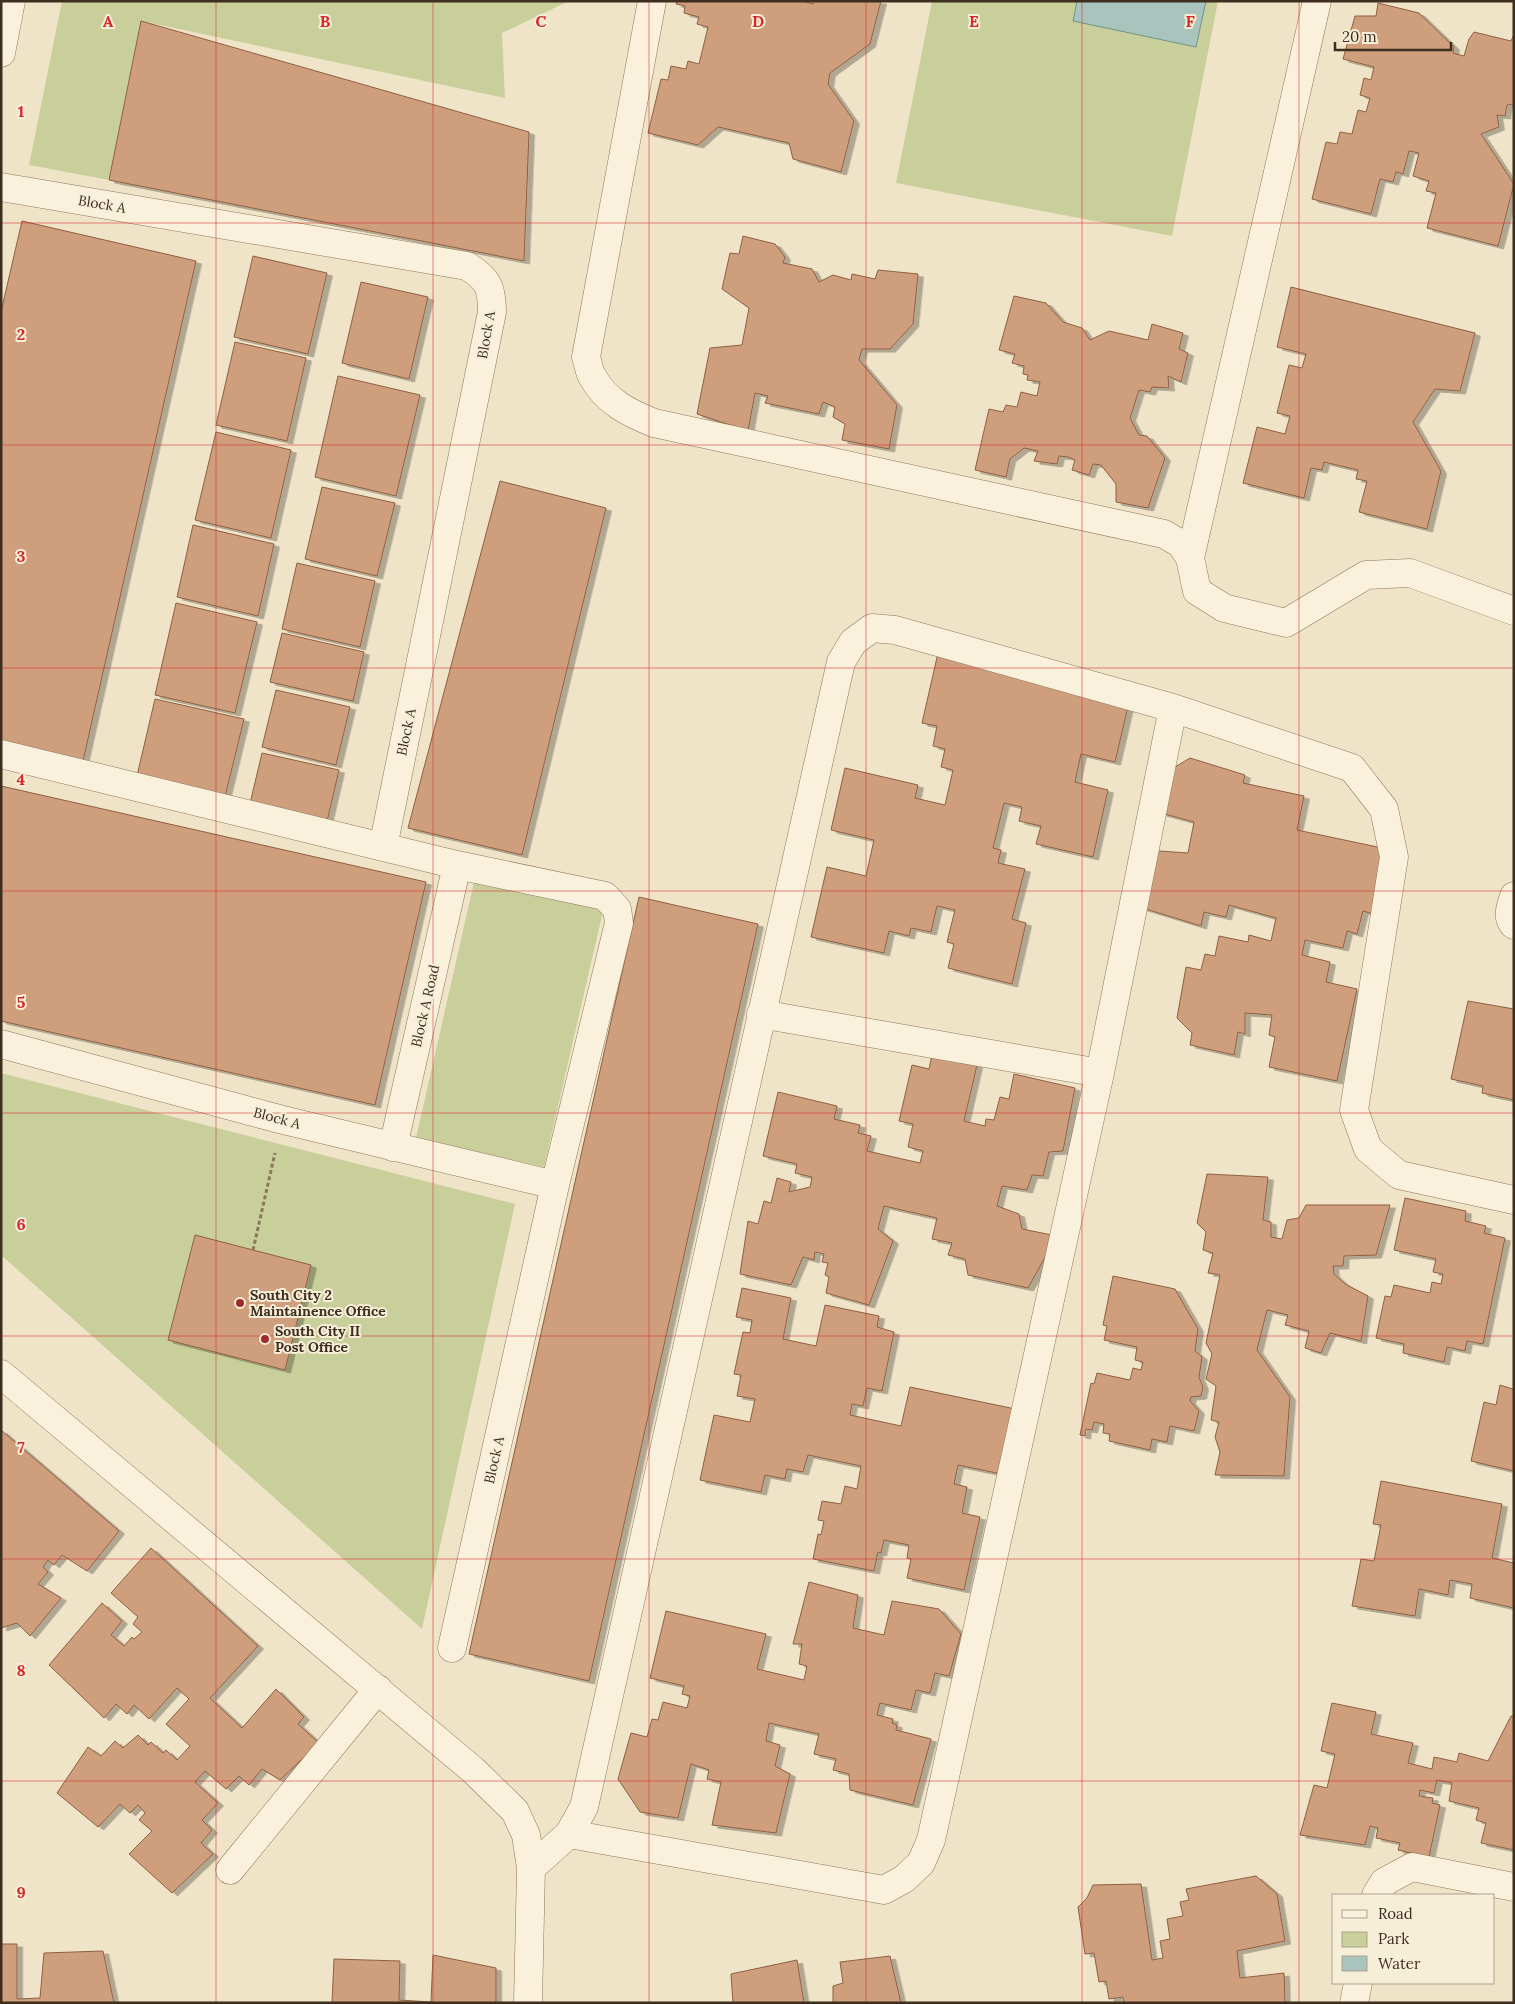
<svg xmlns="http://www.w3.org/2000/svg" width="1515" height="2004" font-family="Lora,serif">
  <defs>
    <filter id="shadow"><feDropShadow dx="5.5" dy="3" stdDeviation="0" flood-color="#0004"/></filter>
  </defs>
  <rect width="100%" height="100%" fill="#f0e4c8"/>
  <!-- green -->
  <path fill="#c9cf9b" d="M62 1H569L502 33 505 98 141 21 109 180 29 165Z
    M932 1H1218L1172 236 896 183Z
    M475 878 604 907 544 1167 416 1138Z
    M1 1073 515 1204 422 1629 1 1255Z"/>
  <!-- water -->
  <path fill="#a9c4bc" stroke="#6f938a" d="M1077 1H1206L1196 47 1073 21Z"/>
  <!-- building -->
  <path fill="#cf9f7d" stroke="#8d5f41" filter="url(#shadow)" d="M677 1H803L813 4V1H881L870 44 830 73 828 84 854 121 841 172 793 159 789 143 718 127 698 145 648 133 661 79 668 80 671 66 686 69 688 61 699 64 708 27 697 24 699 17 684 13 685 6 676 4Z
    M1378 3 1419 13 1454 47 1453 53 1464 56 1469 39 1474 32 1511 41 1514 34V104L1507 105 1505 116 1497 115 1499 127 1481 134 1514 184 1498 246 1427 228 1436 193 1426 191 1429 181 1413 176 1419 153 1409 151 1403 174 1396 172 1393 182 1380 179 1371 214 1312 199 1326 142 1337 144 1340 132 1352 134 1358 110 1366 112 1370 98 1360 95 1364 78 1371 80 1374 67 1343 59 1355 16H1376Z
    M141 21 529 132 524 261 109 180Z
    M22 221 196 261 83 761 1 743V312Z
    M743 236 775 244 785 257 783 263 812 269 819 282 833 275 851 280 852 274 875 279 878 270 918 274 913 324 890 349H862L859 360 897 405 889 449 842 440 845 424 833 417 835 407 823 402 819 414 765 403 768 396 755 393 748 431 697 414 710 348 742 345 749 308 722 289 730 253 739 254Z
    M253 256 327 273 308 354 234 337Z
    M361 282 428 297 409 379 342 363Z
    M1291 287 1475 333 1460 391 1435 389 1413 422 1441 471 1427 529 1359 512 1367 481 1356 479 1358 470 1324 462 1322 470 1311 468 1304 498 1243 483 1257 427 1285 434 1290 416 1277 413 1289 365 1302 368 1306 354 1277 347Z
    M1014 296 1046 303 1063 322 1082 328 1090 340 1109 331 1148 340 1152 324 1183 333 1179 349 1188 353 1181 382 1168 376 1169 388 1152 387 1150 392 1139 390 1130 418 1139 435 1147 436 1165 458 1148 508 1116 502V484L1101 465 1093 464 1089 475 1072 470 1075 460 1068 457 1059 456 1057 464 1034 461 1038 451 1024 448 1010 459 1006 477 975 470 989 409 1003 412 1006 405 1017 407 1021 392 1037 396 1040 382 1027 380 1028 375 1023 374 1024 366 1012 363 1015 354 999 350Z
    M235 342 306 358 287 441 216 425Z
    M338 376 420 395 396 496 315 477Z
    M216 432 291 450 271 538 195 520Z
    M500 481 606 508 522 855 408 828Z
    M322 487 395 503 377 576 305 559Z
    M193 525 274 544 258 616 177 597Z
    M297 563 375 581 360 647 282 629Z
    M176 603 257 622 235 713 155 695Z
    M282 633 364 652 353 701 270 682Z
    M938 653 1130 698 1115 762 1081 754 1075 782 1108 790 1093 857 1036 844 1041 826 1019 821 1022 807 1004 803 993 848 1001 850 998 863 1025 869 1012 919 1026 923 1012 984 948 968 954 944 947 942 955 910 937 906 931 932 911 928 909 936 889 931 884 953 811 937 827 867 866 876 874 840 831 830 845 768 918 785 915 798 945 805 953 770 941 767 945 749 933 746 937 726 922 723Z
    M276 690 350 707 336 765 262 747Z
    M155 699 244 719 224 801 136 780Z
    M262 753 339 770 325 830 248 812Z
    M1190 758 1245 775 1243 783 1304 796 1297 830 1387 849 1373 914 1363 911 1357 934 1347 931 1343 948 1305 940 1302 955 1330 962 1326 982 1357 989 1337 1081 1269 1067 1275 1037 1269 1035 1272 1015 1245 1013V1034L1238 1032 1234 1055 1190 1045 1192 1033 1177 1018 1186 967 1201 970 1205 954 1215 956 1219 936 1248 942 1249 935 1271 941 1276 918 1229 905 1226 917 1204 912 1201 926 1136 906 1145 850 1188 853 1194 822 1161 813 1167 772Z
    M1 786 426 882 375 1105 1 1021Z
    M639 897 758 924 589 1681 469 1654Z
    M1468 1001 1514 1009V1100L1482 1093 1483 1086 1451 1079Z
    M932 1055 977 1065 964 1121 985 1126 986 1119 994 1120 1000 1097 1009 1099 1014 1074 1075 1088 1063 1151 1049 1152 1043 1176 1032 1175 1027 1190 1002 1186 997 1206 1019 1214 1022 1229 1057 1236 1028 1288 968 1275 965 1259 948 1255 952 1243 932 1239 937 1218 884 1206 878 1229 893 1241 869 1305 826 1293 829 1277 825 1275 828 1263 822 1262 824 1254 815 1252 814 1260 803 1257 791 1285 740 1274 748 1221 758 1224 764 1201 771 1203 777 1178 791 1182 789 1192 810 1187 812 1177 795 1173 797 1164 763 1156 778 1092 837 1106 834 1119 860 1125 858 1133 871 1136 867 1151 920 1163 923 1151 908 1147 913 1124 899 1121 912 1065 929 1069Z
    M1207 1174 1268 1177 1263 1220 1271 1222V1237L1282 1239 1287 1220 1299 1218 1306 1205H1390L1376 1255 1344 1256 1343 1266H1333L1334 1274 1345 1284 1368 1296 1361 1341 1330 1333 1321 1353 1305 1348 1309 1331 1285 1325 1288 1315 1267 1310 1257 1350 1290 1397 1284 1476 1215 1475 1220 1452 1215 1437 1219 1422 1211 1420 1216 1386 1206 1379 1212 1354 1206 1343 1220 1275 1208 1273 1213 1253 1203 1250 1206 1232 1197 1223Z
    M1405 1198 1466 1211 1465 1221 1486 1226 1484 1233 1505 1238 1483 1344 1467 1341 1465 1351 1447 1347 1444 1362 1403 1353 1404 1344 1376 1338 1385 1296 1391 1297 1394 1285 1430 1293 1432 1282 1441 1284 1443 1274 1433 1272 1436 1259 1394 1250Z
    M195 1235 311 1265 285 1370 168 1340Z
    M1113 1276 1175 1289 1198 1329 1195 1351 1202 1357 1199 1377 1203 1387 1201 1396 1191 1397 1190 1401 1199 1411 1194 1431 1170 1426 1167 1442 1152 1439 1150 1450 1109 1441 1110 1434 1103 1433 1104 1424 1094 1422 1092 1430 1086 1429 1085 1436 1080 1435 1091 1383 1094 1384 1097 1373 1130 1380 1133 1368 1141 1370 1143 1362 1135 1360 1137 1347 1104 1340 1107 1326 1103 1325Z
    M742 1288 791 1298 783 1339 816 1346 825 1305 879 1316 877 1327 894 1332 882 1391 867 1388 863 1406 852 1404 850 1415 901 1426 910 1387 1020 1410 1006 1475 958 1465 954 1484 967 1487 962 1513 980 1517 964 1590 907 1578 911 1559 907 1558 909 1545 884 1540 881 1553 878 1552 874 1571 813 1559 818 1534 821 1535 824 1521 818 1520 822 1501 841 1504 845 1486 857 1489 861 1466 808 1455 803 1472 787 1469 785 1479 765 1475 761 1492 700 1480 714 1415 750 1422 755 1399 737 1396 741 1375 734 1374 743 1332 750 1333 752 1320 736 1317Z
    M1500 1385 1513 1389 1514 1387V1471L1471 1461 1484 1402 1496 1405Z
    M1 1430 119 1531 87 1571 62 1555 54 1565 48 1560 43 1567 48 1572 38 1584 61 1598 30 1636 17 1623 1 1628Z
    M1381 1481 1502 1504 1492 1558 1514 1563V1608L1470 1598 1472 1584 1450 1580 1448 1595 1419 1589 1415 1616 1352 1606 1361 1559 1374 1561 1381 1525 1373 1524Z
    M151 1548 258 1646 210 1698 242 1728 276 1689 304 1717 298 1724 319 1743 280 1780 262 1769 249 1785 239 1776 226 1789 205 1771 195 1782 218 1803 202 1820 212 1830 201 1843 213 1854 172 1893 129 1854 152 1831 139 1820 145 1813 138 1805 130 1813 120 1804 98 1827 57 1793 88 1747 101 1756 115 1741 123 1748 138 1735 148 1745 151 1742 163 1753 166 1750 177 1760 190 1746 166 1724 189 1699 177 1688 149 1719 134 1705 127 1714 116 1704 104 1718 49 1665 102 1603 122 1621 111 1635 124 1646 132 1637 134 1639 142 1632 133 1624 138 1617 111 1593Z
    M809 1582 858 1595 853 1628 884 1635 892 1601 939 1609 961 1634 949 1676 935 1673 930 1693 916 1690 911 1710 880 1703 877 1715 893 1719 892 1723 897 1725 896 1730 931 1739 913 1805 850 1790 849 1774 833 1770 836 1759 814 1754 819 1734 769 1723 766 1741 780 1745 775 1766 790 1774 776 1833 712 1825 721 1782 707 1779 709 1770 691 1764 678 1818 640 1812 618 1779 631 1733 647 1737 652 1719 658 1720 663 1702 687 1708 690 1696 682 1694 684 1686 650 1678 666 1611 766 1634 757 1669 804 1680 807 1666 799 1664 802 1644H793Z
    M1332 1703 1376 1712 1371 1734 1413 1743 1408 1763 1432 1769 1434 1757 1457 1762 1459 1753 1488 1761 1511 1716H1514V1850L1481 1843 1486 1823 1476 1820 1479 1808 1449 1801 1452 1783 1437 1780 1434 1793 1420 1790 1419 1796 1433 1798 1432 1803 1440 1805 1429 1857 1398 1850 1400 1843 1376 1838 1378 1828 1370 1826 1365 1845 1300 1835 1314 1785 1327 1788 1335 1754 1321 1751Z
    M1256 1876 1277 1894 1285 1941 1237 1951 1240 1978 1284 1973 1285 2003H1124L1123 1997 1109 1999 1106 1981 1099 1982 1094 1953 1085 1954 1078 1907 1087 1898 1093 1885 1141 1884 1152 1960 1163 1958 1160 1941 1170 1939 1167 1919 1183 1916 1180 1902 1189 1900 1186 1889Z
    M1 1944H17V1999L40 1998 44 1953 103 1951 114 2003H1Z
    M433 1955 496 1968V2003H332L334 1959 400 1961 399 2000 431 2002Z
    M890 1956 901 2003H833V1986L843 1983 840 1962Z
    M797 1960 804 2003H733L731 1974Z"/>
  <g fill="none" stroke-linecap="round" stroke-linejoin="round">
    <defs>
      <path id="minor" d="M652 1 586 357C588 363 589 371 592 376 606 402 629 413 654 423L1164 534 1181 544 1190 558 1197 591 1224 608 1286 623 1366 575 1410 573 1514 611
        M1 53 11 1
        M1 187 467 266C488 279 492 287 492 312L383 847
        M1190 558 1317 1
        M1 754 457 865 605 896 617 909 619 923 555 1185 452 1648
        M1514 896C1511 906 1506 917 1514 925
        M761 1014 1100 1073
        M1 1044 283 1120 555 1185
        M393 1147 457 865
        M1 1374 473 1770 515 1811 526 1835 531 1868 528 2003
        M569 1834 884 1890 904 1879 921 1863 931 1840 1100 1073 1173 708
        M531 1868 569 1834 584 1807 841 662 853 642 872 628 895 630 1173 708 1352 768 1384 809 1394 857 1354 1110 1368 1149 1399 1175 1514 1200
        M230 1870 378 1689
        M1376 1895 1384 1882 1412 1867 1514 1887
        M1354 2003 1358 1983"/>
    </defs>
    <!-- minor casing -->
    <use href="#minor" stroke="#8d765c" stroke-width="29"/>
    <!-- path -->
    <path stroke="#8d765c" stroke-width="3" stroke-dasharray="4 2.5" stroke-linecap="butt" d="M253 1250 275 1153"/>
    <!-- minor -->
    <use href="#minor" stroke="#faf1dc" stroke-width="28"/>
  </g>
  <!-- grid -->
  <path fill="none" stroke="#d62828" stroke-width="1" stroke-opacity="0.55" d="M216 1V2003M433 1V2003M649 1V2003M866 1V2003M1082 1V2003M1299 1V2003M1 223H1514M1 445H1514M1 668H1514M1 891H1514M1 1113H1514M1 1336H1514M1 1559H1514M1 1781H1514"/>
  <!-- markers -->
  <g fill="#9e2a2b" stroke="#f7eed8" stroke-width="2">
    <circle cx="240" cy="1303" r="5"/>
    <circle cx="265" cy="1339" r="5"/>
  </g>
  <g text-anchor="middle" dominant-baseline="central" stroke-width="4" stroke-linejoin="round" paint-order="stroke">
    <!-- street labels -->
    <g font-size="14" fill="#3d2e20" stroke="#f7eed8">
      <text transform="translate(102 204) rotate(10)">Block A</text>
      <text transform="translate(486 335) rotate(-80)">Block A</text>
      <text transform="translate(406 732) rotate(-78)">Block A</text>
      <text transform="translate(425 1006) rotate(-77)">Block A Road</text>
      <text transform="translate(277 1118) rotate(15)">Block A</text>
      <text transform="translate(494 1460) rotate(-77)">Block A</text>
    </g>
    <!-- poi labels -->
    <g font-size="14" font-weight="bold" fill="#3d2e20" stroke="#f7eed8" text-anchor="start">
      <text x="250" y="1295">South City 2<tspan x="250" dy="16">Maintainence Office</tspan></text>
      <text x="275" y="1331">South City II<tspan x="275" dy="16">Post Office</tspan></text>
    </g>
  </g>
  <g font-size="16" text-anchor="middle" font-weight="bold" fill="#d62828" stroke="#f7eed8" stroke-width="4" stroke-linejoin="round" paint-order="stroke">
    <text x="108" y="27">A</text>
    <text x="325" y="27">B</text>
    <text x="541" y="27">C</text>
    <text x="758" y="27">D</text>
    <text x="974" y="27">E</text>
    <text x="1190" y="27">F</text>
    <text x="21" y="117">1</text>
    <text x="21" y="340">2</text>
    <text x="21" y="562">3</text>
    <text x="21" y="785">4</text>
    <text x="21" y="1008">5</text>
    <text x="21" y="1230">6</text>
    <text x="21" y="1453">7</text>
    <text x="21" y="1676">8</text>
    <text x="21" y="1898">9</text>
  </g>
  <!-- border -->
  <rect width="1515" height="2004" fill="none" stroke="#3d2e20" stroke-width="5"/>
  <!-- legend -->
  <rect x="1332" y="1894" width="162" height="90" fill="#f7eed8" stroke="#ada18e"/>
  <rect x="1342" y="1910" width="25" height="8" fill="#faf1dc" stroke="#ada18e"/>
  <text x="1378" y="1919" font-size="15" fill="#3d2e20">Road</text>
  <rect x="1342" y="1932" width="25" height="15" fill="#c9cf9b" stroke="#ada18e"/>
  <text x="1378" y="1944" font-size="15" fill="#3d2e20">Park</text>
  <rect x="1342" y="1956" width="25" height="15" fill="#a9c4bc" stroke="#ada18e"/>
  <text x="1378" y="1969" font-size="15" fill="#3d2e20">Water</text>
  <!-- scale -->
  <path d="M1335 42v8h116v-8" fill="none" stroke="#3d2e20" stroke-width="2.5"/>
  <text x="1342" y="42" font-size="15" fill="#3d2e20" stroke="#f7eed8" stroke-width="4" paint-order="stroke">20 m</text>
</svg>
